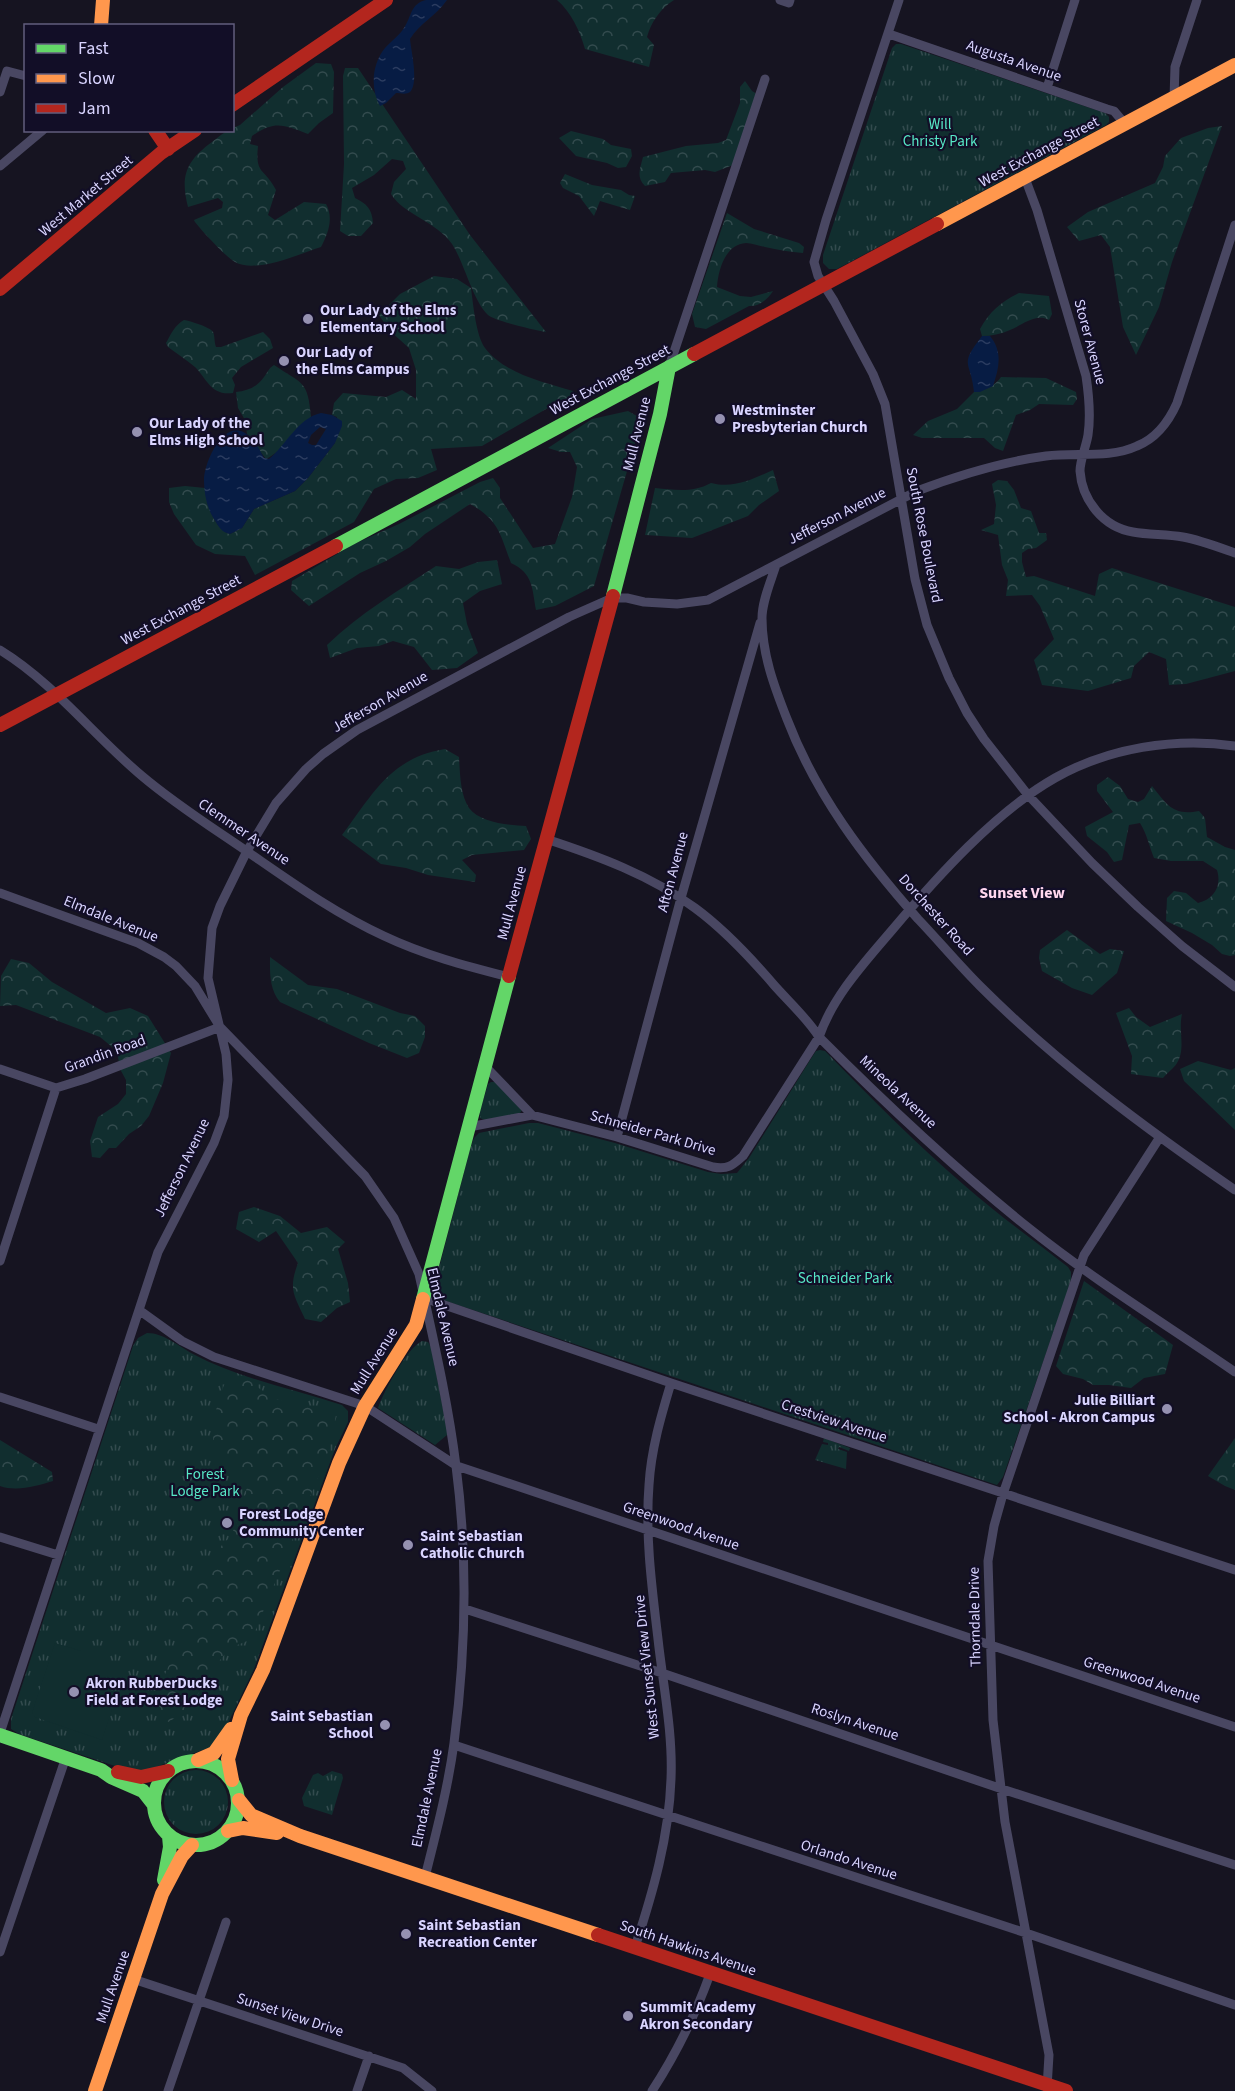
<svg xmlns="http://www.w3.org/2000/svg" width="1235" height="2091" font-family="'Source Sans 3',sans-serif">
  <defs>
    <pattern id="grass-tufts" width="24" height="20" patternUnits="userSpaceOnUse" patternTransform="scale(1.5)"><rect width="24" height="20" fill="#112e2f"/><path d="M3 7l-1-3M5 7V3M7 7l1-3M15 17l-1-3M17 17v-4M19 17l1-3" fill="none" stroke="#334b4e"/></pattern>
    <pattern id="forest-crowns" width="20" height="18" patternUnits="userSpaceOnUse" patternTransform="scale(1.5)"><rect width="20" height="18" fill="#112e2f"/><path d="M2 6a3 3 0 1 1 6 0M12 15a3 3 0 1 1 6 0" fill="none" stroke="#334b4e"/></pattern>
    <pattern id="water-ripples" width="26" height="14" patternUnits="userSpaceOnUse" patternTransform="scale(1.5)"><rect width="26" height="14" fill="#071c44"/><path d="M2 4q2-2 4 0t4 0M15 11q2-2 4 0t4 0" fill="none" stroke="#2b3c60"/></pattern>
  </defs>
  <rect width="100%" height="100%" fill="#161421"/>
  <!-- grass -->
  <path fill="url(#grass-tufts)" d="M896 44H901L1105 113 1109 117V122L1106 125 837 269H829L823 263V255L892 48Z
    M820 1050 825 1051C870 1097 915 1143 964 1185 997 1214 1033 1240 1068 1267L1071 1272V1279L1067 1293 1003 1477 997 1485 446 1301 437 1298 433 1291 471 1146 474 1138 479 1133 529 1123H538L615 1143 708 1172 721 1174 737 1173 749 1158 812 1057 816 1051Z
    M491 1082H495L522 1110 520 1113C509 1116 491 1124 480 1118V1111L488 1084Z
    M147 1333C164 1333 178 1346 193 1354 238 1378 292 1389 342 1405L348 1411V1422L335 1449 254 1669 220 1740 211 1747 142 1772H133L19 1734 11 1729V1719L133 1346 138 1338Z
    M422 1341 428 1342 431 1347 447 1429V1435L435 1445 378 1408C384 1391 407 1348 422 1341Z
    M824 1438 850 1448 849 1451 839 1447 838 1449 847 1452 846 1469 815 1460 822 1444 828 1445V1443L823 1442Z
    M164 1802a32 32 0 1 1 64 0a32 32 0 1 1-64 0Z
    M332 1771 342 1774 343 1778 332 1815 304 1806 302 1798 313 1775 318 1773 323 1776Z"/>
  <!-- forest -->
  <path fill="url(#forest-crowns)" d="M557 0H674C661 8 651 22 647 37L654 45 649 67 585 49C580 31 571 12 557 0Z
    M316 63 331 64 334 72 333 113 319 123 308 134C284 125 275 120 252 136L250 144 258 146C255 175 264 167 276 190L268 215 275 220 304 202 326 204C334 218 328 234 321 247 299 254 256 274 235 262 227 258 201 230 195 222L194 220 222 208 223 202 218 198 188 207C180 176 186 161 212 142 219 137 224 131 232 130L233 128 240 125 283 87Z
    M345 68H358L470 235 546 332C535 330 495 321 488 315 473 301 464 262 452 244 437 222 403 214 391 194L394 182 406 169 403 161 392 159 374 175 352 188 355 198C367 204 372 209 373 223L361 236H348L340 231 344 164 343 76Z
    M745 81 752 91 757 94 733 165 715 172 705 170 671 173 665 182 645 186C636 177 640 169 643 157L686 146 718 143 726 140 740 103V87Z
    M1222 126 1172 262 1159 307 1136 355 1123 327 1110 247 1101 235 1079 241 1067 227 1088 212 1155 183 1163 167 1165 156 1181 138 1208 128Z
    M571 131 603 139 611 145 631 149 632 156 626 167 618 168 607 163 576 156 559 138Z
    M565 174 592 185 621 190 629 195 635 196 630 210 600 201 594 216 579 196 563 188 560 183Z
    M727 213 754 229 799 243 804 247 803 253C790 252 778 250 765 247 759 246 752 243 746 243 725 244 718 271 717 287L740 296 751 297 773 291C768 299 759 307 749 306L706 329 695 327 692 314Z
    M434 276 457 279 471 288C473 303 476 336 485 348 505 374 543 382 573 391L576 396 560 401 482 446 431 449 437 470 418 478 396 479 374 489 354 522 255 575 245 556 215 554 196 545 174 514 169 502V488L185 486 205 488C206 504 215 530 230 534L242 528 254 509 295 491 308 478 335 443 337 417 332 415 334 403 343 393 386 397 402 390 416 399V370L409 348 389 330 379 315 400 294Z
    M1019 293 1049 296 1052 314 1049 320C1035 313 1023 325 1010 330 1001 334 991 336 982 336L980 329C990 311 1001 302 1019 293Z
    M184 320C190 321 210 327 213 332 215 336 214 342 216 347H221L263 332 270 339 273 348 241 367 232 378 235 385 233 393C211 396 207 379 195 367 187 360 177 354 168 347L166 343C171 334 175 325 184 320Z
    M274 365C302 384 308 380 311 417 295 429 285 450 266 459L247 434 245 420 238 408 236 392C248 391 257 387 264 377 268 372 268 369 274 365Z
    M1001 377 1046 378 1076 392 1077 399 1073 405 1039 404 1030 410 1016 415 1003 451 995 448 984 438H922L913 435 928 421 957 409 974 392C984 391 995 386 1001 377Z
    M628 411 642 419 594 586 555 606 536 610C532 588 533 573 511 563 500 534 499 520 470 504L425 534 410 547 386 561 360 573 309 606 291 590 292 581 354 544 399 524 480 482 493 478 500 488V498L533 548 555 544 572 497 577 467 570 452H561L548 448 592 419Z
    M773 470 779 491 759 505 748 516 692 538 645 535 655 488C675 490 693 493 711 483 734 489 753 479 773 470Z
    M998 480 1007 481 1014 490 1021 508 1031 511 1039 533H1046L1047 540 1036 548 1028 549 1022 553V562L1026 577 1034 576 1095 596 1099 574 1112 568 1235 607V671L1186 684 1169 685 1166 659 1149 652 1134 666 1131 678 1088 691 1042 685 1034 660 1054 639 1040 606 1032 595 1006 596 1008 580 1002 565 998 535 981 530 994 524 996 505 992 484Z
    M497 560 502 584 480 591 463 603 467 624 478 653 457 668 432 670 414 647 393 641 379 646 357 648 330 658 327 645C360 613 398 591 436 566L459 569 478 562Z
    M445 749 459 757C460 773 460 794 469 808 480 823 509 825 526 826L531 839 524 850 472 855 462 860 476 875 475 882 428 875 406 868 381 864 342 835C373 794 390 758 445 749Z
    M1108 777 1120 786 1128 799 1138 802 1144 799 1152 786C1167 805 1173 816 1199 811L1205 818 1207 837 1225 847 1235 850V955L1230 956 1222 954 1212 945 1192 933 1166 921 1167 898 1174 891 1186 893 1198 903C1214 899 1222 886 1217 870L1203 861H1171L1154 858C1149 846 1147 834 1140 823L1129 825 1122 860 1114 862 1107 852 1087 836 1085 827 1113 812 1097 791V785Z
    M1067 930 1100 954 1110 949 1124 951 1117 973 1092 995 1072 988 1042 971 1039 958 1040 950Z
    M270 957 308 985 337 989 400 1013 415 1016 425 1026V1037L419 1053 407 1058 369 1043 280 1002C269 989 270 972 270 957Z
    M11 959 29 963 52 982 106 1013 130 1008 148 1016 171 1053 163 1083 149 1116 141 1126 129 1134 116 1148H109L100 1158 92 1157 90 1141 98 1117 118 1104 126 1094V1080L120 1069 117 1051 100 1037 16 1005 0 1006 1 976Z
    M1129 1008 1136 1017 1150 1027 1182 1014C1178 1030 1186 1049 1177 1063 1174 1068 1167 1073 1163 1078L1131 1074 1132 1056 1116 1013Z
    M1198 1061 1231 1070 1235 1068V1130L1184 1081 1180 1069Z
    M254 1207 280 1216 301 1233 327 1227 345 1242 338 1249 348 1283 350 1302 337 1308 321 1322 305 1319C294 1295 288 1290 298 1263L276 1231 259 1242 236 1229 239 1212Z
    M1084 1281 1173 1345 1165 1374 1144 1378 1131 1388 1109 1385H1093L1083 1379 1063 1374 1056 1366Z
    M248 1379 271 1398 322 1409 336 1415 329 1450 252 1639 230 1648 216 1665 190 1707 169 1722 154 1715 157 1693 180 1639 176 1615V1593C185 1588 202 1581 208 1573 220 1556 214 1546 235 1535L233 1530 238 1527 234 1517 246 1494 247 1481C239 1473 229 1467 221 1459 205 1442 217 1403 224 1385Z
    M1235 1438V1490L1225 1486 1208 1476Z
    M0 1440 52 1472 53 1481C36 1486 17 1492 0 1486Z"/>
  <!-- pitch -->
  <path fill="#112e2f" d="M55 1643 81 1651 107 1675 112 1709 102 1740 35 1717 32 1713Z"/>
  <!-- water -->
  <path fill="url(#water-ripples)" fill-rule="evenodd" d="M426 0H447C437 15 420 23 410 39 411 51 419 83 410 92 406 95 400 93 396 93L386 103 380 106C370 88 372 64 385 48 391 41 400 35 404 28 412 16 410 4 426 0Z
    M982 336H990C1003 352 999 368 993 386L980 392H974C971 360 958 367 982 336Z
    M321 413 332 415 342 421V426L335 443 308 478 295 491 254 509 242 528 230 534C221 532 219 527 214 519 207 508 204 494 204 480 204 462 224 419 245 433 253 437 260 450 264 458L269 459C286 445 298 418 321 413ZM320 427 326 429 316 445H312L308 443 311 435Z"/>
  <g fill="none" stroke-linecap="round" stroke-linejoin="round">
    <!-- street -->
    <path stroke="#494762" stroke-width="9" d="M780 0 789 3 790 0
      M899 0 826 220 814 262 818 276 834 301 873 374 885 404 915 579 927 625 949 678 967 713 984 739 1028 795 1092 863 1138 907 1182 946 1235 987
      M889 34 1107 109 1114 111 1125 124
      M1047 88 1075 0
      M0 92 7 71 26 76
      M1174 98 1175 67 1197 0
      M0 166 43 130
      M1025 178 1037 210 1086 376C1089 396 1091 415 1088 435 1086 447 1080 460 1080 471 1082 500 1103 527 1133 532 1149 535 1166 534 1183 537 1200 540 1218 547 1235 553
      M669 367 765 79
      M776 565C771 581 762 601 762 618 762 654 774 686 787 719 816 795 864 858 918 919 939 941 958 964 980 986 1057 1063 1145 1128 1235 1190
      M0 650C54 683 94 736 142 776 175 804 210 826 245 850 290 881 334 913 384 936 424 955 466 966 509 977
      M546 839C598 856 650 875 695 908 725 930 750 957 774 985 789 1002 807 1018 819 1037 886 1104 956 1170 1030 1229 1095 1281 1167 1325 1235 1372
      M0 893 138 943 164 957 176 966 195 986 220 1027 365 1176 394 1218 419 1274C433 1338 448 1401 456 1466 468 1558 466 1651 454 1743 448 1788 436 1833 425 1877
      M485 1066 532 1115
      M0 1069 56 1088 85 1079 220 1027
      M469 1127 532 1115 617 1137 713 1167C728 1170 733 1165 743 1156L819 1037C833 996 865 962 893 929 937 877 995 812 1055 778 1108 748 1175 737 1235 746
      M617 1137 681 898 760 623
      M0 1261 56 1088
      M424 1298 671 1383 1235 1570
      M139 1310 182 1341 214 1357 365 1406 457 1466 1235 1727
      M0 1397 98 1429
      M0 1537 58 1555
      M465 1609 662 1673 1002 1789 1235 1865
      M0 1733 158 1252 214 1143 224 1116 228 1080 226 1054 208 978 212 928 220 906 247 851 276 803 306 769 323 754 357 730 569 617 612 598H627L644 602 677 604 708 600 917 491C959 475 1001 462 1046 456 1076 452 1109 459 1137 446 1157 438 1169 421 1177 403L1235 225
      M454 1745 1026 1933 1235 2005
      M635 1947C653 1892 669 1837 671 1779 673 1732 663 1685 658 1639 652 1588 645 1536 649 1485 651 1450 661 1416 671 1383
      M0 1952 66 1757
      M133 1979 403 2068 432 2091
      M1047 2088 1049 2055 1005 1822 993 1720 988 1561 994 1526 1003 1494 1084 1255 1160 1137
      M168 2091 226 1922
      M357 2091 369 2056
      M652 2091C676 2054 695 2016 710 1974"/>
    <!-- fast -->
    <path stroke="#63d668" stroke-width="14" d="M336 546 694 354
      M613 596 660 414 669 367
      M423 1299 509 976
      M0 1735 101 1770 111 1777 143 1791 154 1805
      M154 1803a42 42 0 1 1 84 0a42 42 0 1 1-84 0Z
      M164 1880 170 1847 169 1836"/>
    <!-- slow -->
    <path stroke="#ff974d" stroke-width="14" d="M101 26 103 0
      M937 224 1235 65
      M198 1760 214 1753 231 1729
      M232 1780 228 1759 241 1715 263 1670 339 1463 365 1406 416 1325 423 1299
      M239 1800 251 1815 300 1836 598 1935
      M228 1831 243 1828 277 1833
      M95 2091 162 1894 182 1856 192 1845"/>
    <!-- jam -->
    <path stroke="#b3261e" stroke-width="14" d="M232 105 386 0
      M155 130 168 149
      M0 289 161 153 195 130
      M694 354 937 224
      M0 725 336 546
      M509 976 613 596
      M118 1772 141 1777 168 1771
      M598 1935 1066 2091"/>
  </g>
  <!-- markers -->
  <g fill="#9591b1" stroke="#120e27" stroke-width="2">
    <circle cx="308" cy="319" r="6"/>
    <circle cx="284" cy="361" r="6"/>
    <circle cx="720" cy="419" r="6"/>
    <circle cx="137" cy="432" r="6"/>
    <circle cx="1167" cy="1409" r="6"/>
    <circle cx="227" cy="1523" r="6"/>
    <circle cx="408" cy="1545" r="6"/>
    <circle cx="74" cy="1692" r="6"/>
    <circle cx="385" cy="1725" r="6"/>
    <circle cx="406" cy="1934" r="6"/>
    <circle cx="628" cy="2016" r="6"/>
  </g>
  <g text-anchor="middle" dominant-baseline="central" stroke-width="4.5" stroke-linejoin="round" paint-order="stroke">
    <!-- street labels -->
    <g font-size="15" fill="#d9d4ff" stroke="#120e27">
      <text transform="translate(1014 61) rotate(19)">Augusta Avenue</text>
      <text transform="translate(1039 152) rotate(-28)">West Exchange Street</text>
      <text transform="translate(86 196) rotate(-40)">West Market Street</text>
      <text transform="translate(1090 342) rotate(75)">Storer Avenue</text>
      <text transform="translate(610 380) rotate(-28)">West Exchange Street</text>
      <text transform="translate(637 434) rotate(-76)">Mull Avenue</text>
      <text transform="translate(837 516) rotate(-27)">Jefferson Avenue</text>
      <text transform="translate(924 535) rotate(79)">South Rose Boulevard</text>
      <text transform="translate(181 610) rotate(-28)">West Exchange Street</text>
      <text transform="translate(380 702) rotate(-30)">Jefferson Avenue</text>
      <text transform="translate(244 832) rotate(34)">Clemmer Avenue</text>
      <text transform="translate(673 872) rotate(-75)">Afton Avenue</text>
      <text transform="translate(512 903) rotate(-75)">Mull Avenue</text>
      <text transform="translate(936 915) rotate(48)">Dorchester Road</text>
      <text transform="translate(111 919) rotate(22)">Elmdale Avenue</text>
      <text transform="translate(105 1054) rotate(-20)">Grandin Road</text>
      <text transform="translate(898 1092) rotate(43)">Mineola Avenue</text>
      <text transform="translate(653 1133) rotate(16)">Schneider Park Drive</text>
      <text transform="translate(182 1168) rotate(-64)">Jefferson Avenue</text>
      <text transform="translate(443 1317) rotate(77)">Elmdale Avenue</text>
      <text transform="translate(374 1361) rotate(-58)">Mull Avenue</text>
      <text transform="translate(834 1421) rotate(18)">Crestview Avenue</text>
      <text transform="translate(681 1526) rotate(19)">Greenwood Avenue</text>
      <text transform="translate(975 1617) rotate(-91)">Thorndale Drive</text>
      <text transform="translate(647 1667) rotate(-96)">West Sunset View Drive</text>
      <text transform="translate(1142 1680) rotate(18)">Greenwood Avenue</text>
      <text transform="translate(855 1722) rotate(18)">Roslyn Avenue</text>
      <text transform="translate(427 1798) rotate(-78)">Elmdale Avenue</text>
      <text transform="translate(849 1860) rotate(18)">Orlando Avenue</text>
      <text transform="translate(688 1948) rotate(19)">South Hawkins Avenue</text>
      <text transform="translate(113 1987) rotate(-71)">Mull Avenue</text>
      <text transform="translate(290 2015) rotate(18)">Sunset View Drive</text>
    </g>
    <!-- park labels -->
    <g font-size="15" fill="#57e8c6" stroke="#120e27">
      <text x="940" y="124">Will<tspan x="940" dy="17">Christy Park</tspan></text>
      <text x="845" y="1278">Schneider Park</text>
      <text x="205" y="1474">Forest<tspan x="205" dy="17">Lodge Park</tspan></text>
    </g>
    <!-- poi labels -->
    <g font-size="15" font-weight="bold" fill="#d9d4ff" stroke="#120e27" text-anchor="start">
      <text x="320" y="310">Our Lady of the Elms<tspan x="320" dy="17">Elementary School</tspan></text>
      <text x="296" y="352">Our Lady of<tspan x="296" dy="17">the Elms Campus</tspan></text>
      <text x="732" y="410">Westminster<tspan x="732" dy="17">Presbyterian Church</tspan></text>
      <text x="149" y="423">Our Lady of the<tspan x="149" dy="17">Elms High School</tspan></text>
      <text x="1155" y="1400" text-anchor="end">Julie Billiart<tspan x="1155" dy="17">School - Akron Campus</tspan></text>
      <text x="239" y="1514">Forest Lodge<tspan x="239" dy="17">Community Center</tspan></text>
      <text x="420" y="1536">Saint Sebastian<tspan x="420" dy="17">Catholic Church</tspan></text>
      <text x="86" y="1683">Akron RubberDucks<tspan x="86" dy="17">Field at Forest Lodge</tspan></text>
      <text x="373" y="1716" text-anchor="end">Saint Sebastian<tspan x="373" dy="17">School</tspan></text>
      <text x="418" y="1925">Saint Sebastian<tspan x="418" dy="17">Recreation Center</tspan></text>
      <text x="640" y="2007">Summit Academy<tspan x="640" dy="17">Akron Secondary</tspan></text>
    </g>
    <!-- neighbourhood labels -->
    <g font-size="16" font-weight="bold" fill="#ffd6ef" stroke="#120e27">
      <text x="1022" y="893">Sunset View</text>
    </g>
  </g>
  <!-- legend -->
  <rect x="24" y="24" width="210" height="108" fill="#120e27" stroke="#625d7d" stroke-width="1.5"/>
  <rect x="36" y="44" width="30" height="9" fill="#63d668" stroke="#625d7d" stroke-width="1.5"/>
  <text x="78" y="54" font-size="18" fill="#d9d4ff">Fast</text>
  <rect x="36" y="74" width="30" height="9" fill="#ff974d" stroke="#625d7d" stroke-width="1.5"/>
  <text x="78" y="84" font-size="18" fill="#d9d4ff">Slow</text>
  <rect x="36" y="104" width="30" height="9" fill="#b3261e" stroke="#625d7d" stroke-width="1.5"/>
  <text x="78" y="114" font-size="18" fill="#d9d4ff">Jam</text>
</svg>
